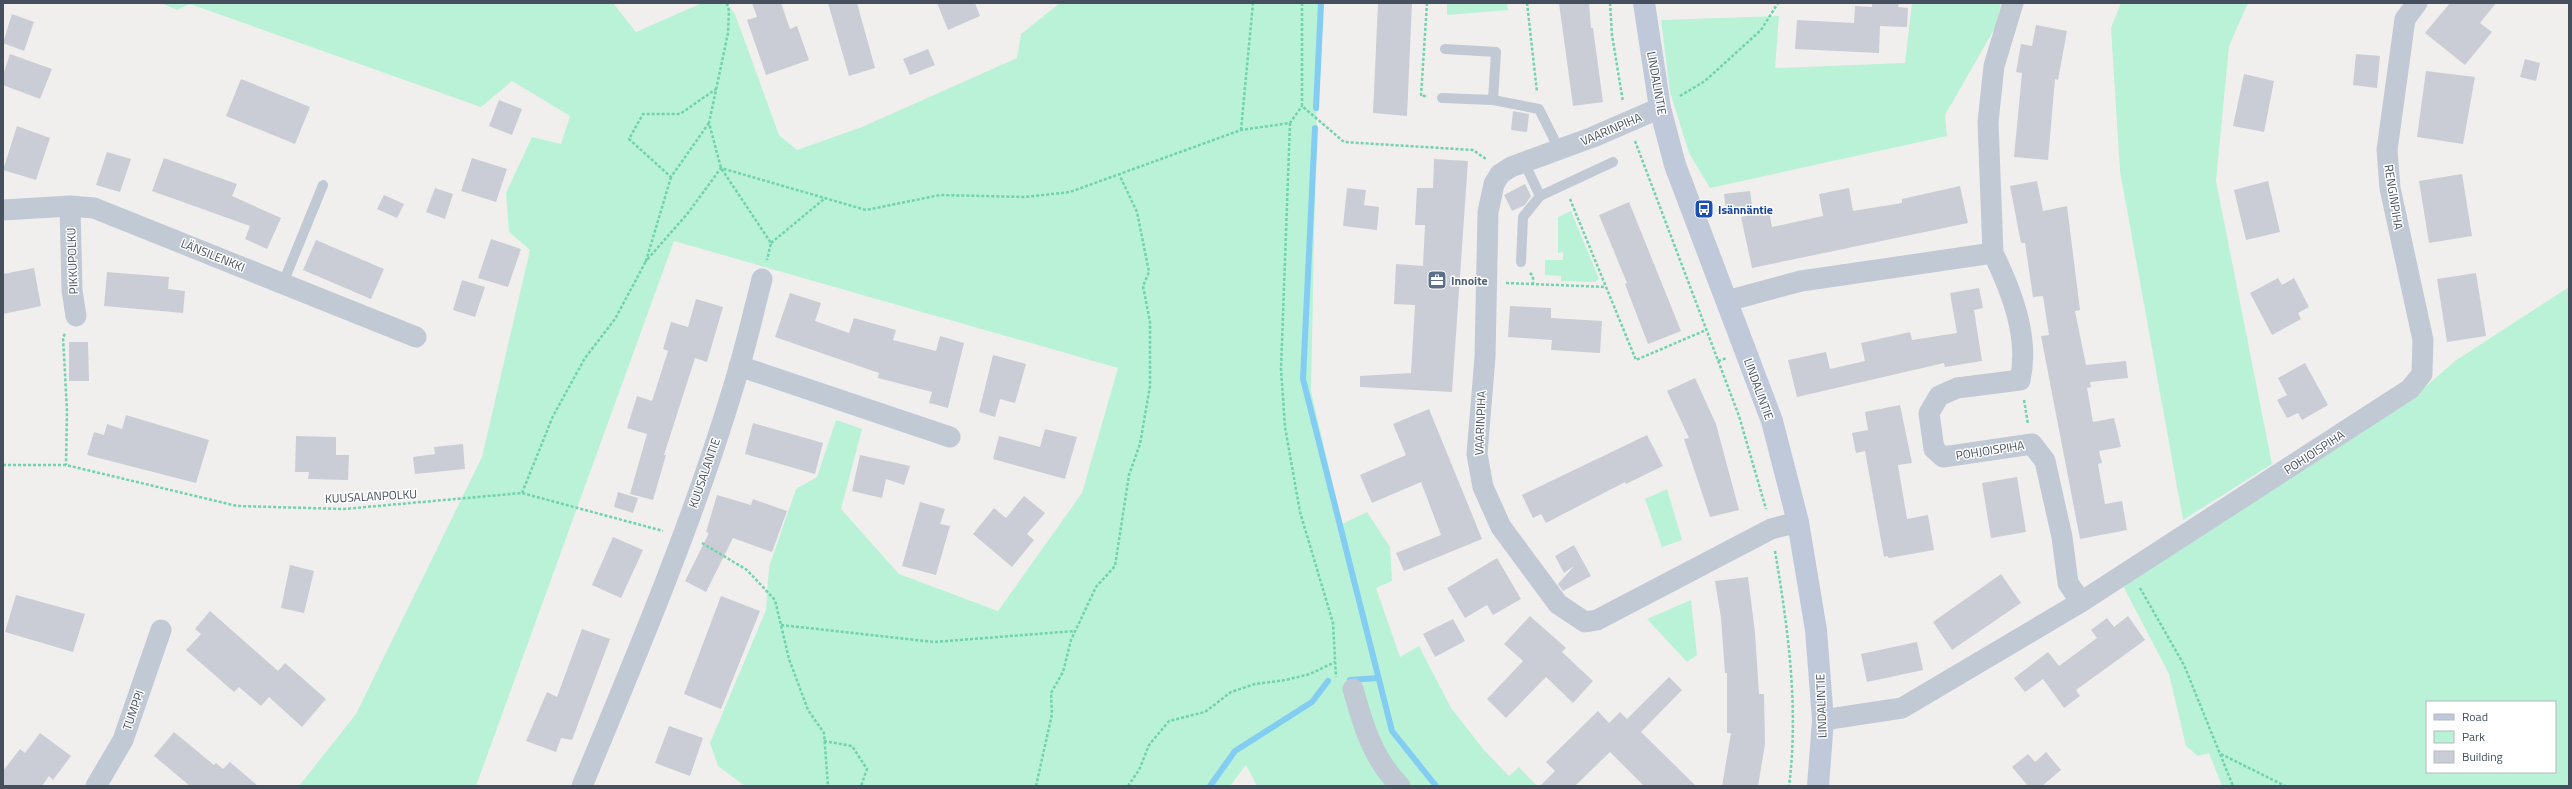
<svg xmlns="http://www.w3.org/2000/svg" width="2572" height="789" font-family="'Titillium Web',sans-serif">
  <rect width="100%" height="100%" fill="#f1efee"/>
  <!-- green -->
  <path fill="#b9f2d7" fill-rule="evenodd" d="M161 3H613L636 32 702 3H726L735 14 779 135 797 150 862 127 1017 58 1021 34 1060 3H1324L1317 95 1311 391 1342 524 1367 512 1390 547 1392 581 1376 588 1400 657 1419 646 1451 708 1484 750 1509 776 1519 767 1537 786H1257L1246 765 1230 786H745L718 766 710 743 766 610 769 567 796 489 817 477 836 420 862 429 841 509 899 574 998 611 1082 493 1118 368 674 241 476 786H299L356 714 482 457 530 250 509 232 506 193 532 137 561 144 570 116 512 81 481 107 190 4 177 10Z
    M1447 3H1507L1508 10 1447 15Z
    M1912 3H2001L1996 26 1945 115 1947 136 1710 188 1689 153 1670 92 1661 20 1779 16 1775 68 1905 63Z
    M2121 3H2248L2229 46 2216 181 2272 464 2183 520 2120 171 2111 28Z
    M1571 211 1599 279 1595 282 1561 281V276L1545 275V260H1563V252L1558 253V217Z
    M2569 287V786H2222L2209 753 2198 756 2186 746 2169 674 2122 584 2415 396 2455 361ZM2427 702H2555V772H2427Z
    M1667 489 1682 540 1662 547 1645 499Z
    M1691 600 1697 655 1687 662 1647 619Z"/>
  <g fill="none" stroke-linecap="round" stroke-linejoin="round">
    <!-- stream -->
    <path stroke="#83cdf3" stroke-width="6" d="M1316 108 1321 3
      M1315 128 1303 379 1392 731 1436 786
      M1350 680 1378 678
      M1210 786 1235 751 1312 702 1328 681"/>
  </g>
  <!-- building -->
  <path fill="#cacdd5" d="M752 3H781L790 29 797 26 809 60 766 75 747 20 757 17Z
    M828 3H857L875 68 849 76Z
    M937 3H975L980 16 948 30Z
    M1378 3H1412L1407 116 1373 113Z
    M1559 3H1589L1591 28H1593L1603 102 1573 106Z
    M1872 3H1899L1898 7 1908 8 1907 27 1880 26 1879 53 1795 49 1797 20 1854 23 1855 6 1872 7Z
    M2450 3H2496L2480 23 2492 32 2465 65 2425 33Z
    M12 14 34 22 24 51 3 43Z
    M2036 25 2067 31 2058 80 2055 79 2048 160 2014 157 2022 73 2016 72 2021 44 2032 46Z
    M928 49 935 65 910 75 903 59Z
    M10 54 52 69 40 99 3 85V75Z
    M2356 54 2380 56 2377 88 2353 85Z
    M2525 59 2540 63 2536 81 2520 77Z
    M2426 71 2475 77 2463 144 2417 137Z
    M2244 74 2274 81 2264 132 2233 126Z
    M241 79 310 107 295 144 226 116Z
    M499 100 522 109 512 135 489 126Z
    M1513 111 1529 114 1527 132 1511 130Z
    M17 126 50 138 36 180 3 170Z
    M107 152 131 159 120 192 96 185Z
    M164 158 237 184 232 196 281 218 267 249 245 239 250 226 152 191Z
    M472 158 507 169 496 202 461 191Z
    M1434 159 1468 161 1452 392 1360 387V376L1411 373 1415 305 1394 304 1396 264 1423 266 1425 225H1415L1417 188H1433Z
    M2462 174 2472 236 2429 243 2419 181Z
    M2037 181 2043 211 2067 206 2080 310 2075 311 2086 365 2126 361 2128 378 2090 382 2091 387 2087 388 2093 422 2114 418 2121 447 2099 451 2102 463 2098 464 2105 504 2122 501 2127 530 2080 539 2041 336 2049 335 2043 296 2033 297 2025 243H2021L2010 186Z
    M2268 181 2280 232 2246 240 2234 190Z
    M1525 184 1531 196 1525 205 1512 211 1504 195Z
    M1960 186 1968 223 1752 268 1741 217 1769 211 1772 227 1823 216 1819 194 1849 188 1853 211 1902 203V199Z
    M435 188 453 194 445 219 426 212Z
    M1347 188 1366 190 1364 205 1379 207 1377 230 1343 226Z
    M1750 191 1752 206 1726 210 1724 194Z
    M384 195 404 204 397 218 377 209Z
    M1629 202 1681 331 1648 344 1625 284 1627 283 1599 215Z
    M491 239 521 249 508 287 478 278Z
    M316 240 384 269 371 299 303 270Z
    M34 268 41 306 3 314V274Z
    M107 272 169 277 168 289 185 291 183 313 104 306Z
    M2476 273 2486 336 2447 342 2437 279Z
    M2278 278 2282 285 2294 278 2309 307 2298 313 2301 319 2272 335 2250 293Z
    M462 280 485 287 475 317 453 310Z
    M1979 288 1983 308 1974 310 1982 361 1945 367 1944 363 1797 397 1788 360 1826 352 1830 369 1865 361 1861 343 1910 332 1912 340 1957 333 1950 293Z
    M790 293 821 303 815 321 849 333 854 318 896 330 893 340 936 351 940 336 964 343 948 408 929 403 932 392 878 378 879 373 775 337Z
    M696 299 723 307 707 362 695 358 664 455H666L653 500 630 494 647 434 627 428 637 396 652 401 668 351 663 349 671 322 688 327Z
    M1510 306 1551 308V318L1602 321 1600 353 1551 350 1552 340 1508 337Z
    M69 342H88L89 381H69Z
    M993 355 1026 364 1015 403 1000 399 995 417 979 412Z
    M2305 363 2328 405 2302 420 2298 413 2287 418 2277 400 2287 395 2278 378Z
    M1695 378 1716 424 1739 510 1710 517 1684 439 1689 438 1667 391Z
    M1900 405 1912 463 1898 465 1907 519 1928 515 1934 550 1889 558 1887 556 1884 557 1865 451 1856 453 1852 433 1868 430 1865 412Z
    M1429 409 1482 539 1404 571 1396 553 1441 535 1421 482 1372 503 1360 475 1406 455 1393 424Z
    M126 415 209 440 196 483 87 455 94 432 104 435 107 424 122 429Z
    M753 423 823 443 815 474 745 454Z
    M1045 429 1077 437 1065 479 993 459 999 436 1040 447Z
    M1647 435 1663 466 1626 484 1625 482 1546 523 1541 514 1533 518 1522 495Z
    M296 436 336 437V455H349L348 480 308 479 309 472H295Z
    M463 444 465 469 415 474 413 457 435 454 434 447Z
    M860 455 910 466 904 485 886 479 882 498 852 491Z
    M2017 477 2026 532 1991 538 1982 483Z
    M618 492 638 498 633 513 614 507Z
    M717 495 751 505 753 499 787 511 772 552 733 538 706 592 685 581 709 533 706 532Z
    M1024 496 1045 513 1027 534 1034 540 1012 567 973 534 994 508 1006 518Z
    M920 502 945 509 940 524 950 526 936 575 902 566Z
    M613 537 643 550 621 598 592 585Z
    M1574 545 1591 576 1563 591 1558 584 1574 566 1564 573 1555 556Z
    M1497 558 1521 599 1493 615 1487 605 1465 618 1447 588Z
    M290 565 314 571 304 613 281 608Z
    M2001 574 2021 603 1952 650 1933 622Z
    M1748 577 1755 632 1759 694H1764L1765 744 1758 786H1722L1731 733H1727V673H1725L1721 618 1715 581Z
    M16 595 85 614 73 652 5 632Z
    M721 596 760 611 721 709 684 694Z
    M210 611 278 671 285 663 326 699 302 727 269 697 261 706 239 687 234 692 186 650 201 634 195 629Z
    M1530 616 1566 648 1562 652 1593 681 1573 703 1546 677 1506 718 1487 699 1523 661 1504 644Z
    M2128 616 2145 640 2076 690 2080 696 2064 708 2043 679 2025 692 2014 678 2048 652 2059 666 2097 638 2091 630 2107 618 2114 627Z
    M1453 619 1465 641 1435 657 1423 634Z
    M582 629 610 639 572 740 561 738 556 752 526 741 547 692 557 697Z
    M1917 642 1923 670 1867 682 1861 654Z
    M1669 677 1682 690 1641 732 1696 786H1644L1610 752 1575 786H1540L1555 771 1546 762 1598 711 1609 723 1620 712 1627 719Z
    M669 726 703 738 690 776 655 763Z
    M174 732 214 765 216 763 223 769 230 762 258 786H190L154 756Z
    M40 733 71 756 53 780 49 776 42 786H3V771L20 749 25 753Z
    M2046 752 2061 770 2042 786H2028L2012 767 2028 754 2035 762Z"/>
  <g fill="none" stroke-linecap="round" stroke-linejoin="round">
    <!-- path -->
    <path stroke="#6fd3ae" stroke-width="2.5" stroke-dasharray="3 2" stroke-linecap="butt" d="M727 3 729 11 728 33 709 123 721 168 771 243 767 260
      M1302 3V106L1344 142 1473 150 1486 159
      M1427 3 1421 96H1428
      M1527 3 1537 92
      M1610 3 1612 35 1623 102
      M1680 96 1705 81 1761 30 1778 3
      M709 123 671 177 629 139 643 114H680L716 89
      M1290 123 1281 369 1285 427 1300 512 1333 623 1336 677
      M1241 130 1253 3
      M1635 141 1739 416 1766 509
      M671 177 646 261 688 213 721 168 866 210 940 195 1025 197 1070 192 1241 130 1290 123 1302 106
      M1570 199 1636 360 1706 330
      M771 243 824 199
      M1530 273 1533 276V284
      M1506 283 1606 287
      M65 334 63 337 67 411 66 465
      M1718 361 1727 358
      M2024 400 2028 424
      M3 465H66L237 506 344 509 522 493 663 531
      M522 493 553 416 585 358 615 319 646 261
      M702 543 747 570 775 600 789 659 808 710 824 733 828 786
      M1775 551C1788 628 1799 708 1789 786
      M2140 588 2184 665 2233 786
      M781 625 934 642 1075 631
      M824 741 852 746 867 769 861 786
      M2221 754 2285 786
      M1036 786 1052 714 1051 693 1063 672 1071 640 1096 587 1115 566 1129 475 1140 444 1150 386V322L1143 286 1149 272 1137 212 1119 174
      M1128 786 1139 770 1149 745 1169 721 1205 712 1231 692 1255 684 1286 680 1310 674 1335 662"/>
    <!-- lane -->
    <path stroke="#c1c9d5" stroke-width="10" d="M1442 98 1493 100 1496 52 1445 49
      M1493 100 1539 109 1559 149
      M1524 162 1540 196
      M1521 262 1523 217 1540 196 1613 162
      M283 283 323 185"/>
    <!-- street -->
    <path stroke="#c1c9d5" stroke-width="21" d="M1660 108 1593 137 1511 167 1500 174 1494 184 1488 212 1485 357 1477 454 1483 487 1501 527 1558 604 1585 622 1597 620 1771 529 1798 522
      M70 206 72 290 76 316
      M3 210 70 206 94 208 416 337
      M1993 253C2011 290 2030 337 2020 380L1957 388 1939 396 1929 413 1934 449 1943 457 2032 444 2045 461 2062 537 2068 583 2081 602
      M1727 301 1801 281 1993 253 1988 122 1994 66 2013 3
      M739 366 950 437
      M1353 689C1363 725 1373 759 1400 786
      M1823 720 1902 708 2081 602 2410 389 2422 374 2423 340 2390 188 2387 150 2405 19 2417 3
      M96 786 123 740 161 630
      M582 786C637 654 693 522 734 385 745 350 753 314 762 279"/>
    <!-- secondary -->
    <path stroke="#c0c9d9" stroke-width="22" d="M1644 3 1660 108 1675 165 1772 421 1798 522 1816 630 1823 720 1818 786"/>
  </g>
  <!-- icons -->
  <defs>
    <symbol id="bus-square" viewBox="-11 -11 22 22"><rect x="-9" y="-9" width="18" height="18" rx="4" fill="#1a4fb4" stroke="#fff"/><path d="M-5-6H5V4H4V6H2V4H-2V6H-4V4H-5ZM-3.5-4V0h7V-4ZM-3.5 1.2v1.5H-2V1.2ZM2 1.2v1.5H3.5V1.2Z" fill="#fff"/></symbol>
    <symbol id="office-square" viewBox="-11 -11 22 22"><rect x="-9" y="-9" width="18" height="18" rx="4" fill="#5c6f8a" stroke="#fff"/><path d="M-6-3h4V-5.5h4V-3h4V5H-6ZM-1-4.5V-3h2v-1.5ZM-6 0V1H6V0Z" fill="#fff"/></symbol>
  </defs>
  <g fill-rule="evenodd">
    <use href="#bus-square" x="1693" y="198" width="22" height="22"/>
    <use href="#office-square" x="1426" y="269" width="22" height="22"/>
  </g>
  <g text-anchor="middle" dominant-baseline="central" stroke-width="3" stroke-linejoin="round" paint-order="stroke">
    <!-- street labels -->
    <g font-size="12" fill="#454f5e" stroke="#fff">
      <text transform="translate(1657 83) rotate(80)">LINDALINTIE</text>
      <text transform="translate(1611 129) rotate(-23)">VAARINPIHA</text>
      <text transform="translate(2394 197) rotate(81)">RENGINPIHA</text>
      <text transform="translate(213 255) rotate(22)">LÄNSILENKKI</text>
      <text transform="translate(72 261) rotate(-92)">PIKKUPOLKU</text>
      <text transform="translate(1759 389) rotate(70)">LINDALINTIE</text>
      <text transform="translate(1480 423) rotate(-88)">VAARINPIHA</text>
      <text transform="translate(1990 450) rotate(-9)">POHJOISPIHA</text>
      <text transform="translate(2314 452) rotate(-33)">POHJOISPIHA</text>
      <text transform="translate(704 473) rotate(-71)">KUUSALANTIE</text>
      <text transform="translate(371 496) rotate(-3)">KUUSALANPOLKU</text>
      <text transform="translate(1821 706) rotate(-92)">LINDALINTIE</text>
      <text transform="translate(133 710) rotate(-71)">TUMPPI</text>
    </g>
    <!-- transit labels -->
    <g font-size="12" font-weight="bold" fill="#164399" stroke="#fff" text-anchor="start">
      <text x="1718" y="209">Isännäntie</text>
    </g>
    <!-- service labels -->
    <g font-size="12" font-weight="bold" fill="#4e5e75" stroke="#fff" text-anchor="start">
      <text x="1451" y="280">Innoite</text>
    </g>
  </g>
  <!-- border -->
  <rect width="2572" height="789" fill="none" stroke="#454f5e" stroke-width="8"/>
  <!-- legend -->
  <rect x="2426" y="701" width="130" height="72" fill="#ffffff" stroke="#b5b9bf"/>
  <rect x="2434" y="714" width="20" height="6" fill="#c0c9d9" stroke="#b5b9bf"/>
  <text x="2462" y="721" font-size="12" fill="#454f5e">Road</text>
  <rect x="2434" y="731" width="20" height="12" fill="#b9f2d7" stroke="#b5b9bf"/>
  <text x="2462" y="741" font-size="12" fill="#454f5e">Park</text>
  <rect x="2434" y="751" width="20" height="12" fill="#cacdd5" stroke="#b5b9bf"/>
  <text x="2462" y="761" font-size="12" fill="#454f5e">Building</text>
</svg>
